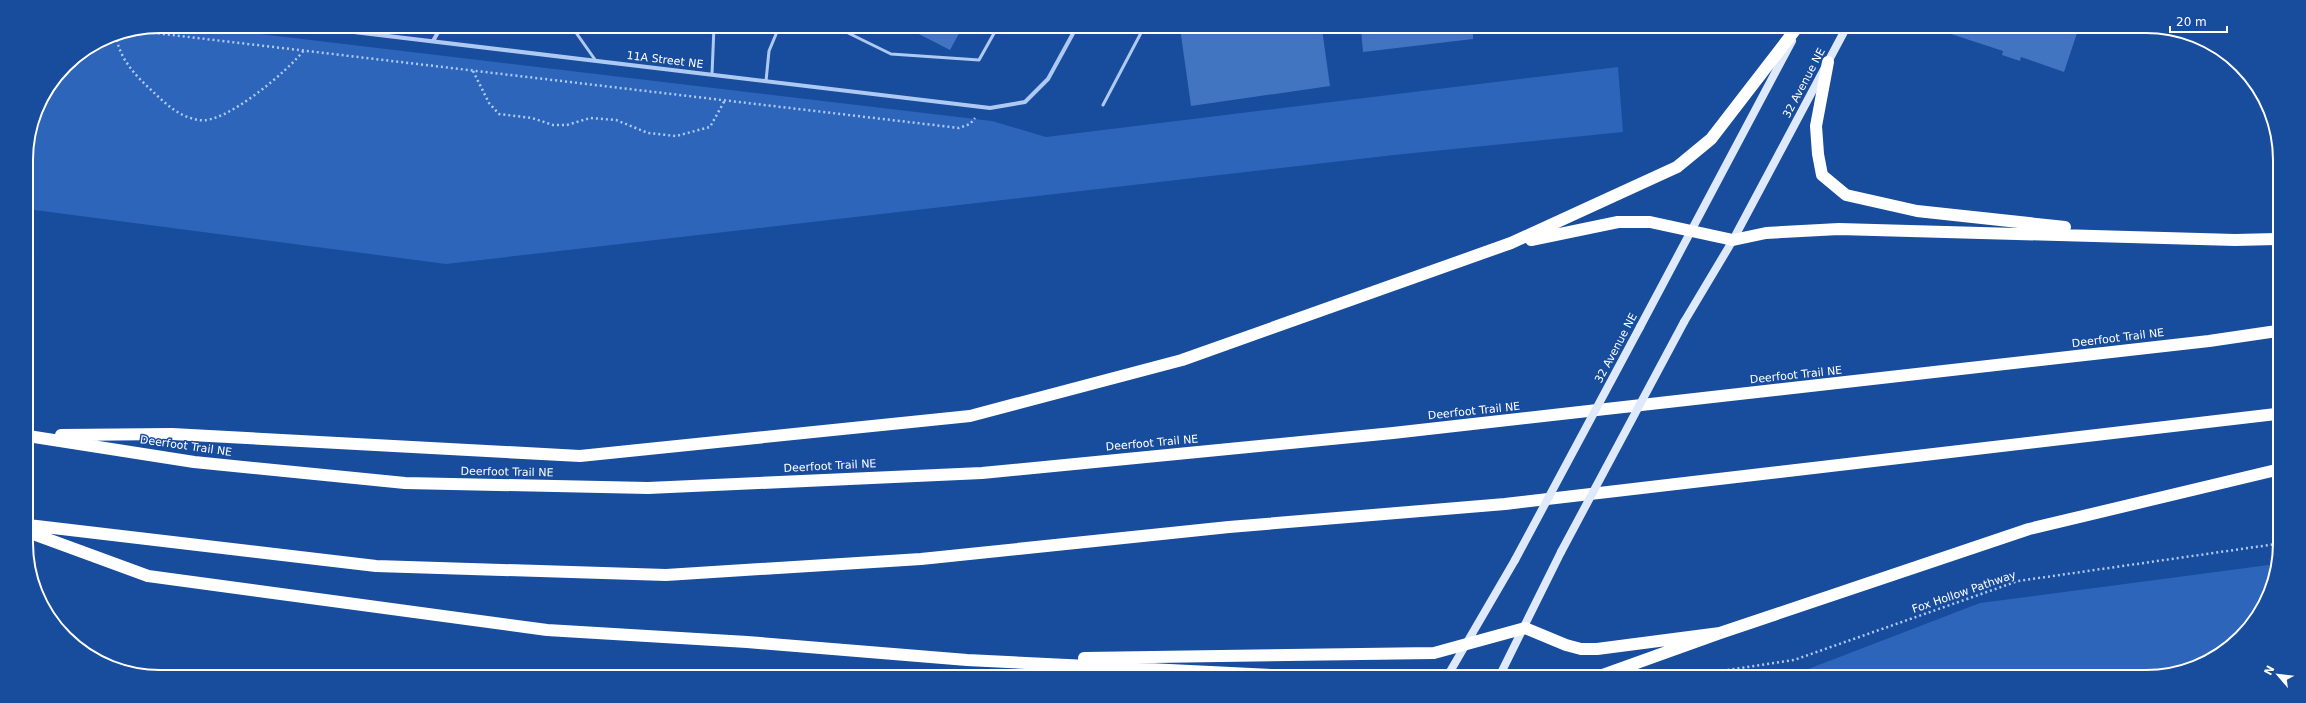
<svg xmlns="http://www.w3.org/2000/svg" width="2306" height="703" font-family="'DejaVu Sans',sans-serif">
  <rect width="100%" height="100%" fill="#184c9c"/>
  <!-- green -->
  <path fill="#2c65b9" d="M160 26H193L992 121 1046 137 1618 67 1623 132 1394 155 446 264 27 209 26 152 36 109 66 65 109 36Z
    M2276 564C2275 606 2234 652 2196 667 2183 672 2168 674 2154 677L1790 676 1980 603Z"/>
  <!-- building -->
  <path fill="#4175c2" d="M907 28H962L950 50Z
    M1180 28 1322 29 1330 86 1191 106Z
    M1361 29H1473V39L1363 52Z
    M1948 30H2078L2064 72 2021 57 2020 61 2002 55 2003 51 1948 33Z"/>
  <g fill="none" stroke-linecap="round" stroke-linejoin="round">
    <!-- path -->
    <path stroke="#afcaf2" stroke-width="2.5" stroke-dasharray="2 3" stroke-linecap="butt" d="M138 31 959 128 970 124 975 118
      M116 35C119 57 133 73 149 88 164 102 178 117 199 120 225 125 289 70 304 50
      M473 71 489 103 499 114 532 118 553 125H567L590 118 616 120 648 133 676 136 710 127 725 100
      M1688 676 1794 660 2018 581 2276 544"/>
    <!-- service -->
    <path stroke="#afcaf2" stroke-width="3" d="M572 27 596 61
      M838 28 891 54 979 60 997 28
      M712 74 714 27
      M766 81 769 51 779 27
      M1103 105 1142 31 1141 28"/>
    <!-- minor -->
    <path stroke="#afcaf2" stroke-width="4" d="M304 26 990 108 1025 102 1048 79 1076 28
      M433 41 441 27"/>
    <!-- secondary -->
    <path stroke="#deeafc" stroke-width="8" d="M1684 322 1733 240 1845 30
      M1640 327 1792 41
      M1448 675 1515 560
      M1500 675 1561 552"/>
    <!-- motorway -->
    <path stroke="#fff" stroke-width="12" d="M1828 62 1816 126 1818 154 1822 175 1846 195 1917 211 2065 227
      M1531 240 1618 222H1650L1733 240 1766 233 1839 229 2235 240 2277 239
      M61 435 172 434 580 456 970 416 1182 360 1511 243 1677 167 1711 139 1795 30
      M28 436 194 462 405 483 648 488 982 473 1393 433 2209 341 2277 331
      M28 525 376 566 666 575 921 559 1229 527 1505 504 2276 414
      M28 532 148 576 547 630 747 642 967 660 1272 675
      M1084 658 1434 653 1525 628 1566 645 1581 649H1597L1720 633
      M1600 676 1720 633 2029 529 2276 470"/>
    <!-- secondary-bridge -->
    <path stroke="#deeafc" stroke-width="8" d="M1561 552 1684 322
      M1515 560 1640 327"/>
  </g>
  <g text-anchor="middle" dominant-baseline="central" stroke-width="3" stroke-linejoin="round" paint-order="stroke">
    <!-- street labels -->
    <g font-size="11" fill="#fff" stroke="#184c9c">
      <text transform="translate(665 60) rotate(7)">11A Street NE</text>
      <text transform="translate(1804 83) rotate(-62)">32 Avenue NE</text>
      <text transform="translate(2118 338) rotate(-7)">Deerfoot Trail NE</text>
      <text transform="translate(1616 348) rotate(-62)">32 Avenue NE</text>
      <text transform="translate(1796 375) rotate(-6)">Deerfoot Trail NE</text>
      <text transform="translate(1474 411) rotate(-6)">Deerfoot Trail NE</text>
      <text transform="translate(1152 443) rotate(-5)">Deerfoot Trail NE</text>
      <text transform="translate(186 446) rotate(8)">Deerfoot Trail NE</text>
      <text transform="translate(830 466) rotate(-3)">Deerfoot Trail NE</text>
      <text transform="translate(507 472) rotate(1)">Deerfoot Trail NE</text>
      <text transform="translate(1964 592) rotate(-19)">Fox Hollow Pathway</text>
    </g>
  </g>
  <!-- crop -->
  <path d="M0 0H2306V703H0ZM160 33H2146A127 127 0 0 1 2273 160V543A127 127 0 0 1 2146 670H160A127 127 0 0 1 33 543V160A127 127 0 0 1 160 33Z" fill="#184c9c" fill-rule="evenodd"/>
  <path fill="none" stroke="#fff" stroke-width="2" d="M160 33H2146A127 127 0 0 1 2273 160V543A127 127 0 0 1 2146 670H160A127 127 0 0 1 33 543V160A127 127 0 0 1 160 33Z"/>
  <!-- north arrow -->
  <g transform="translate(2278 675) rotate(298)" stroke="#184c9c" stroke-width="3" paint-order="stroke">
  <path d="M0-3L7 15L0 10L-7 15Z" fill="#ffffff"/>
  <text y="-6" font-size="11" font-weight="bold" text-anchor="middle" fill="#ffffff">N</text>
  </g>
  <!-- scale -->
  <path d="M2170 26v6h57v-6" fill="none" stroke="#ffffff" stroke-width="2"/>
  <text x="2176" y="26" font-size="12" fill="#ffffff" stroke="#184c9c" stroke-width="3" paint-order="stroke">20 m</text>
</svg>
